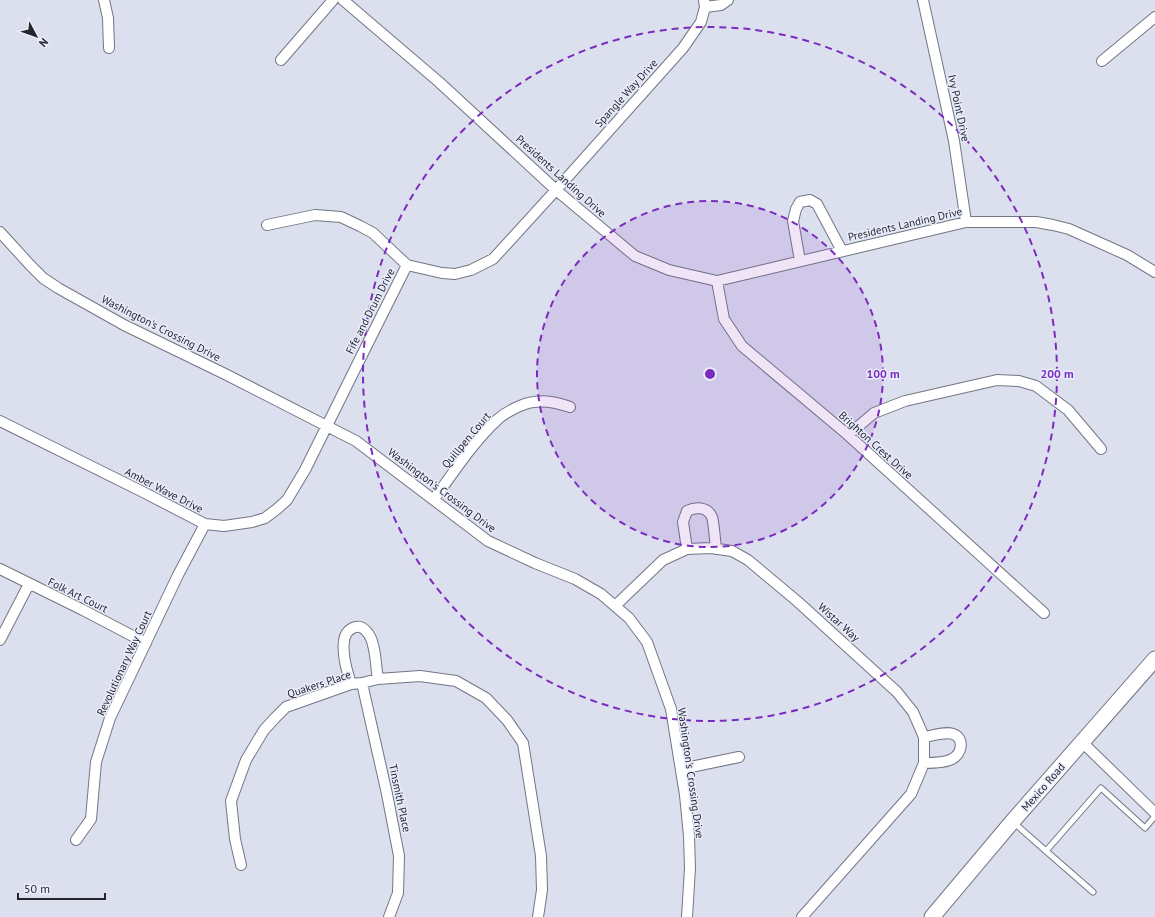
<svg xmlns="http://www.w3.org/2000/svg" width="1155" height="917" font-family="'PT Sans',sans-serif">
  <rect width="100%" height="100%" fill="#dcdfee"/>
  <g fill="none" stroke-linecap="round" stroke-linejoin="round">
    <defs>
      <path id="service" d="M1013 822 1046 851 1101 788 1145 828 1155 816
        M1046 851 1093 892"/>
      <path id="minor" d="M104 0 108 18 109 48
        M343 0 439 82 556 190 635 256 669 270 717 281 966 222H1036L1053 225 1069 229 1127 255 1155 272
        M923 0 954 141 966 222
        M705 7 721 5 728 0
        M281 60 333 0
        M1102 61 1155 17
        M267 225 315 215 341 217 360 226 373 233 407 265
        M0 232 30 265 43 278 58 288 124 325 225 374 356 441 488 541 535 563 575 579 601 594 629 618 647 642 671 709 685 795 689 836 690 868 687 917
        M800 261 793 221 796 209 800 202 810 200 817 204 842 251
        M717 281 724 319 742 346 848 435 1044 613
        M0 421 143 492 205 524 224 526 252 522 265 518 277 509 287 500 305 470 359 361 407 265 442 273 455 274 471 270 493 259 556 190 683 48 701 22 705 7 704 0
        M848 435 874 413 905 401 997 380 1019 381 1036 386 1068 410 1101 449
        M434 499C454 472 473 442 498 419 506 412 523 403 534 402 547 400 558 403 570 407
        M687 549 683 522 687 511C695 507 707 506 712 517 714 523 715 541 716 549
        M0 569 83 610 146 643
        M615 606 663 560 687 549 711 548 732 551 748 560 797 601 897 692 913 712 924 737V763L911 794 802 917
        M0 640 29 584
        M362 683 387 794 399 856 398 893 389 917
        M351 684C347 671 342 655 344 641 345 630 358 621 366 631 369 634 372 640 373 645 376 655 376 668 378 679
        M1082 742 1155 813
        M924 763C932 763 945 763 952 759 962 754 965 738 953 734 945 731 933 736 924 737
        M681 769 739 757
        M76 840 91 819 96 762 110 718 178 575 205 524
        M241 865 235 839 231 801 246 760 264 730 275 718 286 707 351 684 362 683 378 679 420 676 456 681 486 698 507 720 523 743 541 856 542 890 538 917"/>
      <path id="primary" d="M932 917 1012 822 1155 659"/>
    </defs>
    <!-- service casing -->
    <use href="#service" stroke="#737683" stroke-width="7"/>
    <!-- minor casing -->
    <use href="#minor" stroke="#737683" stroke-width="12"/>
    <!-- primary casing -->
    <use href="#primary" stroke="#737683" stroke-width="17"/>
    <!-- service -->
    <use href="#service" stroke="#fff" stroke-width="5"/>
    <!-- minor -->
    <use href="#minor" stroke="#fff" stroke-width="10"/>
    <!-- primary -->
    <use href="#primary" stroke="#fff" stroke-width="15"/>
  </g>
  <!-- distance rings -->
  <circle cx="710" cy="374" r="173" fill="#7b2cbf" fill-opacity=".12"/>
  <g fill="none" stroke="#7b2cbf" stroke-width="2" stroke-dasharray="7 5">
    <circle cx="710" cy="374" r="173"/>
    <circle cx="710" cy="374" r="347"/>
  </g>
  <g text-anchor="middle" dominant-baseline="central" stroke-width="3" stroke-linejoin="round" paint-order="stroke">
    <!-- street labels -->
    <g font-size="11" fill="#25262c" stroke="#e9ecfc">
      <text transform="translate(626 93) rotate(-48)">Spangle Way Drive</text>
      <text transform="translate(959 108) rotate(78)">Ivy Point Drive</text>
      <text transform="translate(561 176) rotate(42)">Presidents Landing Drive</text>
      <text transform="translate(905 224) rotate(-13)">Presidents Landing Drive</text>
      <text transform="translate(370 311) rotate(-63)">Fife and Drum Drive</text>
      <text transform="translate(161 328) rotate(27)">Washington's Crossing Drive</text>
      <text transform="translate(466 440) rotate(-50)">Quillpen Court</text>
      <text transform="translate(876 445) rotate(42)">Brighton Crest Drive</text>
      <text transform="translate(164 490) rotate(27)">Amber Wave Drive</text>
      <text transform="translate(442 490) rotate(37)">Washington's Crossing Drive</text>
      <text transform="translate(78 595) rotate(26)">Folk Art Court</text>
      <text transform="translate(839 622) rotate(42)">Wistar Way</text>
      <text transform="translate(124 663) rotate(-65)">Revolutionary Way Court</text>
      <text transform="translate(319 684) rotate(-18)">Quakers Place</text>
      <text transform="translate(691 773) rotate(82)">Washington's Crossing Drive</text>
      <text transform="translate(1043 787) rotate(-49)">Mexico Road</text>
      <text transform="translate(400 798) rotate(78)">Tinsmith Place</text>
    </g>
  </g>
  <circle cx="710" cy="374" r="6" fill="#7b2cbf" stroke="#e9ecfc" stroke-width="2"/>
  <g font-size="12" text-anchor="middle" font-weight="bold" fill="#7b2cbf" stroke="#e9ecfc" stroke-width="3" stroke-linejoin="round" paint-order="stroke">
    <text x="883" y="378">100 m</text>
    <text x="1057" y="378">200 m</text>
  </g>
  <!-- north arrow -->
  <g transform="translate(36 36) rotate(131)" stroke="#e9ecfc" stroke-width="3" paint-order="stroke">
  <path d="M0-3L7 15L0 10L-7 15Z" fill="#25262c"/>
  <text y="-6" font-size="11" font-weight="bold" text-anchor="middle" fill="#25262c">N</text>
  </g>
  <!-- scale -->
  <path d="M18 893v6h87v-6" fill="none" stroke="#25262c" stroke-width="2"/>
  <text x="24" y="893" font-size="12" fill="#25262c" stroke="#e9ecfc" stroke-width="3" paint-order="stroke">50 m</text>
</svg>
